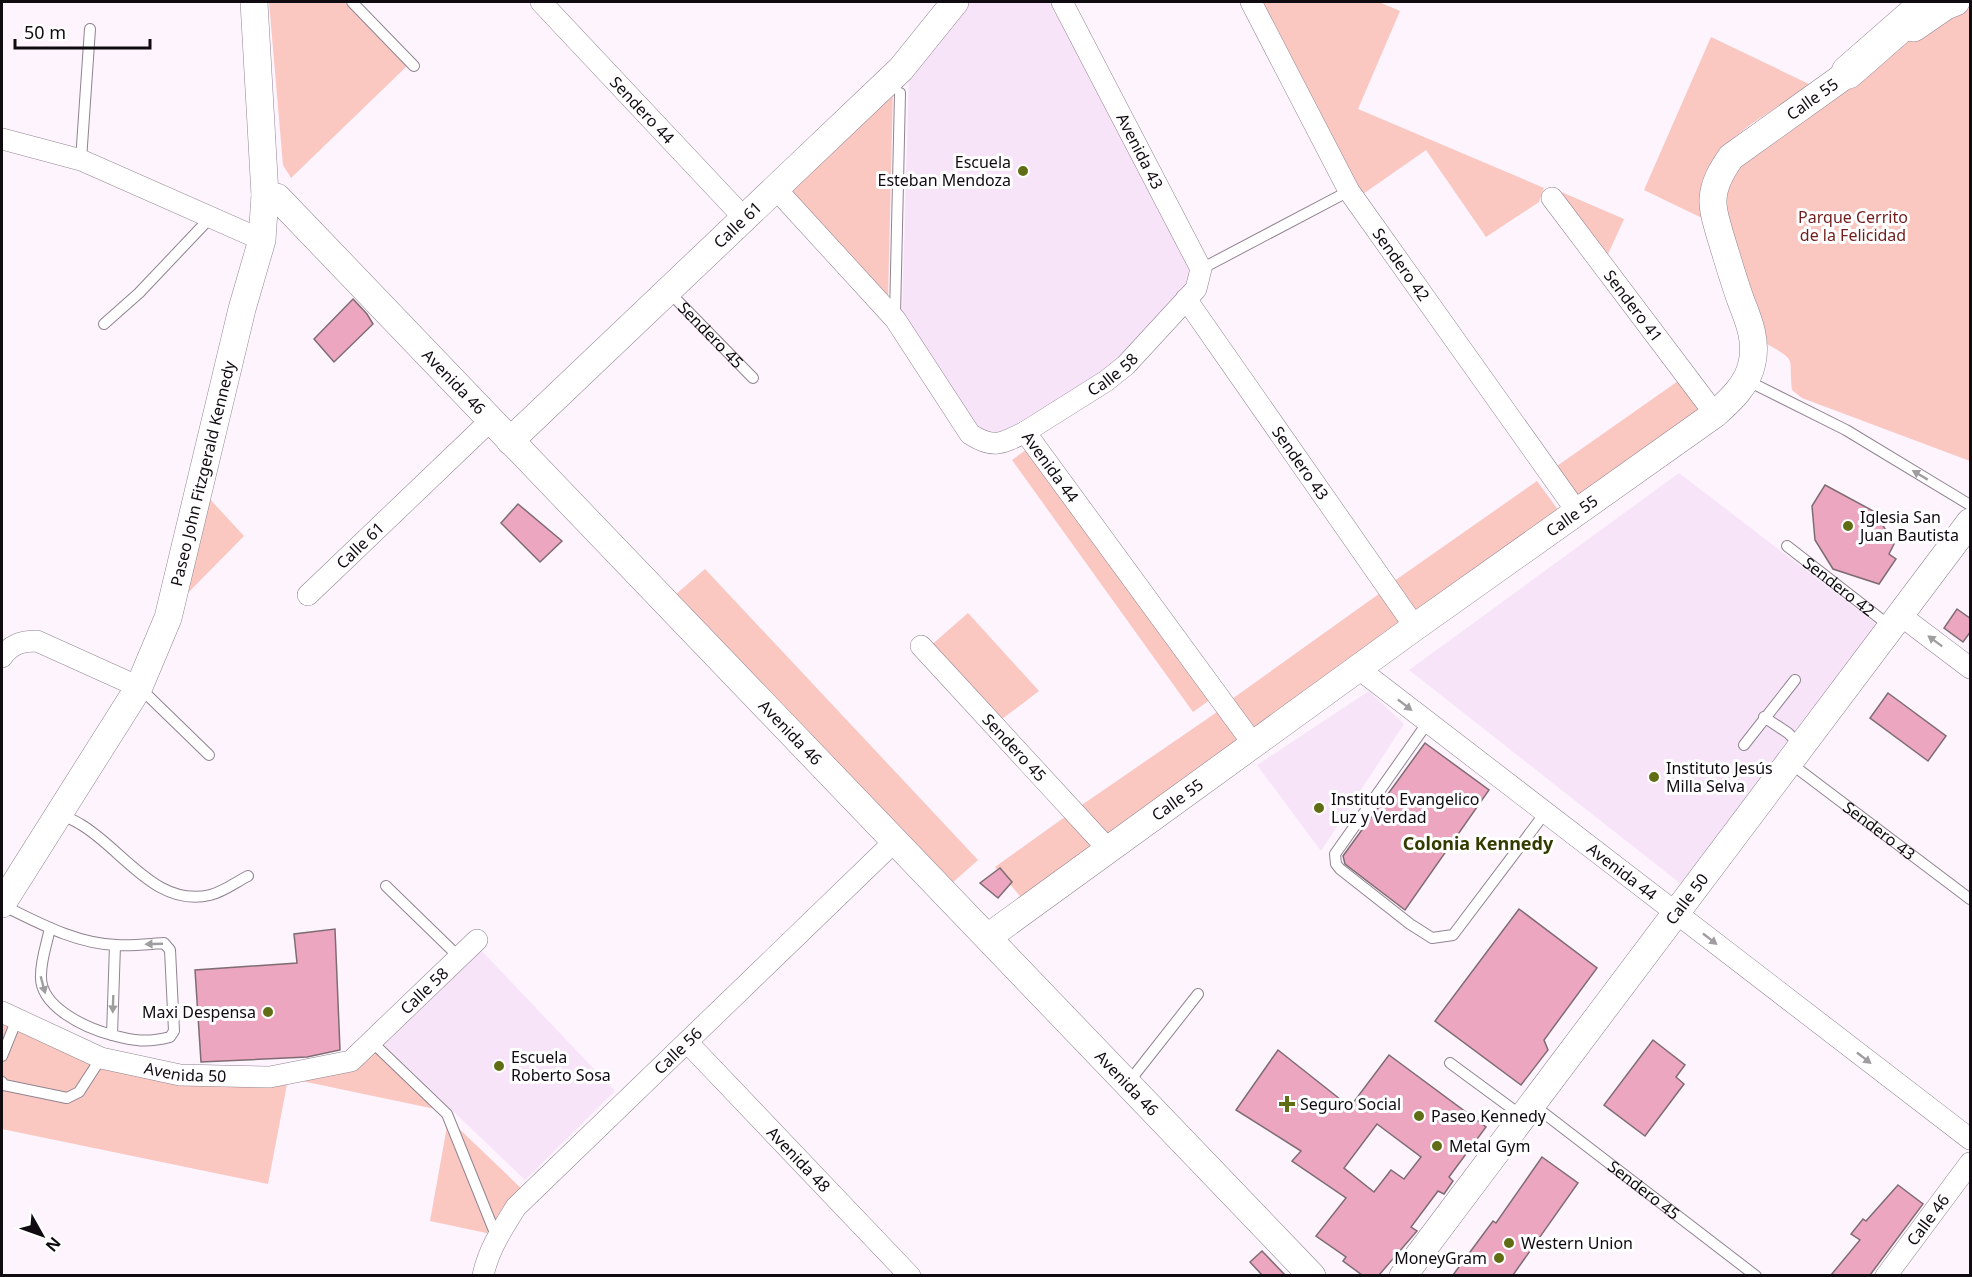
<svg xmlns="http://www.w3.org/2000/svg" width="1972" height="1277" font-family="'Noto Sans',sans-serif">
  <rect width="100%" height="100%" fill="#fdf4fd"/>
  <!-- built -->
  <path fill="#f8e4f9" d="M967 2H1050L1189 267 1190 278 1182 291 1115 365 999 434 983 436 902 315 909 75Z
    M1679 473 1880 627 1681 884 1409 670Z
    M1369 691 1404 724 1321 851 1257 765Z
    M477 946 615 1091 525 1180 381 1042Z"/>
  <!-- green -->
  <path fill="#fac7c1" d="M269 2H344L407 66 291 178 283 165Z
    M1244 2H1379L1400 11 1358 109 1544 188 1539 202 1486 237 1426 150 1350 203Z
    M1970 8V461L1802 398 1792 390C1788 356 1799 362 1765 343L1723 215 1722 199 1736 167 1932 23Z
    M1711 37 1811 85 1751 124 1730 141 1715 159 1702 182 1704 219 1644 190Z
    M893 86 888 301 785 189Z
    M1552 188 1624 219 1604 263Z
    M1681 379 1706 415 1572 509 1547 473Z
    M1030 447 1211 699 1193 712 1012 460Z
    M1537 481 1562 515 1414 618 1390 584Z
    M207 496 244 536 178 603Z
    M705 569 978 860 951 884 675 595Z
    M1383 591 1406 624 1259 733 1232 699Z
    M968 613 1039 691 998 722 928 648Z
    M1220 710 1246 744 1110 843 1076 809Z
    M1069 814 1101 849 1026 903 995 867Z
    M2 1023 93 1064 287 1084 268 1184 2 1129Z
    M373 1048 440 1110 297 1080Z
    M448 1121 491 1234 430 1221Z
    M453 1123 524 1191 496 1228Z"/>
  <!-- building -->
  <path fill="#eca6c0" stroke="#7f6c73" stroke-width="1.5" fill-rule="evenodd" d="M353 299 367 314 373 324 334 362 314 339Z
    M1825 485 1875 512 1894 544 1889 554 1896 559 1879 584 1833 569 1815 540 1812 506Z
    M518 504 562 541 540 562 501 523Z
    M1957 609 1971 619V631L1963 642 1944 628Z
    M1888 693 1946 736 1928 761 1870 718Z
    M1425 743 1489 790 1405 910 1345 864 1343 856Z
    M1000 868 1012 882 998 898 980 883Z
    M1519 909 1597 968 1544 1040 1548 1050 1521 1085 1435 1021Z
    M335 929 340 1050 307 1057 201 1062 195 970 297 963 294 934Z
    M1653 1040 1685 1065 1676 1077 1684 1084 1645 1136 1604 1105Z
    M1278 1050 1350 1107 1389 1055 1486 1127 1449 1177 1453 1181 1444 1194 1438 1191 1411 1227 1417 1231 1379 1275H1362L1343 1261 1346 1257 1316 1236 1346 1198 1292 1161 1301 1151 1236 1110ZM1377 1124 1421 1157 1404 1179 1391 1170 1374 1192 1344 1168Z
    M1542 1157 1578 1183 1513 1275H1453L1493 1221 1496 1223Z
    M1898 1185 1923 1204 1870 1275H1831L1860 1240 1851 1234 1863 1219 1866 1221Z
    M1262 1251 1285 1275H1262L1250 1262Z"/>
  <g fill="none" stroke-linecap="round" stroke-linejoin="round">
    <defs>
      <g id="service">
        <path d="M352 2 414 66"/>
        <path d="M81 160 90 29"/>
        <path d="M1201 269 1349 191"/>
        <path id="s1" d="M669 292 753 378"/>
        <path d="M895 316 900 93"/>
        <path d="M104 324 139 293 211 217"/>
        <path d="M1746 380 1846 430 1970 505"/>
        <path id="s2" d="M1787 546 1891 627"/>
        <path d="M139 687 209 755"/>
        <path d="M1764 717 1788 733 1801 746"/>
        <path d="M1428 722 1335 854 1336 864 1340 869 1410 924 1432 938 1453 935 1545 813"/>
        <path d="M1744 745 1795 680"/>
        <path id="s3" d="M1790 763 1970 899"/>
        <path d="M59 814C66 817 74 820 80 824 122 848 155 908 210 895 223 892 236 882 248 876"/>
        <path d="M386 886 459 957"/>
        <path d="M2 905C37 922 76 944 117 945 132 946 148 944 164 943L170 950 174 1031 170 1037C147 1043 134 1041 112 1035L115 945"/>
        <path d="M50 928C47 943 41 959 41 975 39 1007 86 1028 112 1035"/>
        <path d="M372 1042 447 1114 497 1238"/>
        <path d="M2 1056 17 1019"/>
        <path d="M1450 1063 1522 1116"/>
        <path d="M2 1082 4 1085 67 1098 79 1092 101 1058"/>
        <path d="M1128 1083 1198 994"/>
        <path id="s4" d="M1532 1104 1756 1276"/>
      </g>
      <g id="minor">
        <path id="s5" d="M541 2 745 219"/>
        <path id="s6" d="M1251 2 1349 191 1578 513"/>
        <path d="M2 139 81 160 262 240"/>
        <path id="s7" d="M776 189 895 319 970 434C993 449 1002 444 1025 432L1254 745"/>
        <path id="s8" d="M1552 198 1715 414"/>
        <path id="s9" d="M1186 299 1415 627"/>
        <path id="s10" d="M1025 432 1106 381 1126 365 1196 289 1201 269 1062 2"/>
        <path id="s11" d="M308 595 491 420"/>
        <path d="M1900 615 1970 668"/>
        <path id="s12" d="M921 646 1108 849"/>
        <path d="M2 657C11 644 22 641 37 641L139 687"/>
        <path id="s13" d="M1359 669 1970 1139"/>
        <path id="s14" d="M2 1012 101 1058 180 1075 270 1077 351 1061 477 940"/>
        <path id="s15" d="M687 1042 910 1276"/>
        <path id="s16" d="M483 1276C488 1250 503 1228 516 1207L895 841"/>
        <path id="s17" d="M1886 1276 1970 1163"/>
      </g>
      <g id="tertiary">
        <path d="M1914 28 1946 6 1956 2"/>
        <path id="s18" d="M265 195 277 197 1312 1276"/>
        <path id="s19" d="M510 441 901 69 955 2"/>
        <path id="s20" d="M2 904 139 687 168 618 242 309 262 240 265 195 254 2"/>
        <path id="s21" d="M988 937 1415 627 1715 414C1731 400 1748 384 1752 363 1757 341 1749 321 1741 301 1733 279 1727 257 1720 235 1717 223 1712 211 1713 199 1714 183 1722 170 1731 157L1865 61"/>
        <path id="s22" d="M1403 1276 1970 522"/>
      </g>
      <path id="primary" d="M1848 72 1928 2"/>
    </defs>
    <!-- service casing -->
    <use href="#service" stroke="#918491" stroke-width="12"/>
    <!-- minor casing -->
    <use href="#minor" stroke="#918491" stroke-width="22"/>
    <!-- tertiary casing -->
    <use href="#tertiary" stroke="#918491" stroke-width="28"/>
    <!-- primary casing -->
    <use href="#primary" stroke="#918491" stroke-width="34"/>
    <!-- service -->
    <use href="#service" stroke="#fff" stroke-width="10"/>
    <!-- minor -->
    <use href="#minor" stroke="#fff" stroke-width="21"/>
    <!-- tertiary -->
    <use href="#tertiary" stroke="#fff" stroke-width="27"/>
    <!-- primary -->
    <use href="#primary" stroke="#fff" stroke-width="33"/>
  </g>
  <!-- one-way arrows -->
  <defs><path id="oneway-solid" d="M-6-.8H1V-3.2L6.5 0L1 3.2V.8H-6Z" transform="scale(1.5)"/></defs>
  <g fill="#9f9d9f">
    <use href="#oneway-solid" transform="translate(1920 475) rotate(-149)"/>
    <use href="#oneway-solid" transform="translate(1935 641) rotate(-143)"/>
    <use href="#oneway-solid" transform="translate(1405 705) rotate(38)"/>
    <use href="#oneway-solid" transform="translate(1710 939) rotate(38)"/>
    <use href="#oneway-solid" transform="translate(154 944) rotate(178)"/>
    <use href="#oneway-solid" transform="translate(43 985) rotate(75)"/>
    <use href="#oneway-solid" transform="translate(113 1004) rotate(92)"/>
    <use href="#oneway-solid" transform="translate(1864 1058) rotate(38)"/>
  </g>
  <!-- markers -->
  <g fill="#616d15" stroke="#fff" stroke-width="2">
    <circle cx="1023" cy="171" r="6"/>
    <circle cx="1848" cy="526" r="6"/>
    <circle cx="1654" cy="777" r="6"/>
    <circle cx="1319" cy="808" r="6"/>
    <circle cx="268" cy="1012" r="6"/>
    <circle cx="499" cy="1066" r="6"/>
    <path d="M1284 1095h6v6h6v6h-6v6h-6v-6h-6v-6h6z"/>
    <circle cx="1419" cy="1116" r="6"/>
    <circle cx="1437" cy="1146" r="6"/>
    <circle cx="1509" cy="1243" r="6"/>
    <circle cx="1499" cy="1258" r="6"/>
  </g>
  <g text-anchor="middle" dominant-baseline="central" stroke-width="6" stroke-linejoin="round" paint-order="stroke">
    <!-- street labels -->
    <g font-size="16" fill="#100b10" stroke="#fff">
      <text stroke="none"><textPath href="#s21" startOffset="1276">Calle 55</textPath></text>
      <text stroke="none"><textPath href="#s5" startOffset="148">Sendero 44</textPath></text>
      <text transform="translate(1140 151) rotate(63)">Avenida 43</text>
      <text stroke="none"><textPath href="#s19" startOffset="314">Calle 61</textPath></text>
      <text stroke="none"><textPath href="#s6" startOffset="303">Sendero 42</textPath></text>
      <text stroke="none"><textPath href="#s8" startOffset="135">Sendero 41</textPath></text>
      <text stroke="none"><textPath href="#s1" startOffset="60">Sendero 45</textPath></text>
      <text stroke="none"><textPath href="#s10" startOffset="105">Calle 58</textPath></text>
      <text stroke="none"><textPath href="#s18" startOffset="268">Avenida 46</textPath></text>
      <text stroke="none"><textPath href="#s9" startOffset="200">Sendero 43</textPath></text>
      <text stroke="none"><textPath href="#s7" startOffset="416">Avenida 44</textPath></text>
      <text stroke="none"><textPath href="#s20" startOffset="480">Paseo John Fitzgerald Kennedy</textPath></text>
      <text stroke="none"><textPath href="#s21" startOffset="720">Calle 55</textPath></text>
      <text stroke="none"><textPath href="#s11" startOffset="72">Calle 61</textPath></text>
      <text stroke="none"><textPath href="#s2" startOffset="66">Sendero 42</textPath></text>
      <text stroke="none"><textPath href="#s18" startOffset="754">Avenida 46</textPath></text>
      <text stroke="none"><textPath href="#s12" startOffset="138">Sendero 45</textPath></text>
      <text stroke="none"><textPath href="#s21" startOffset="234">Calle 55</textPath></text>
      <text stroke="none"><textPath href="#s3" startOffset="112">Sendero 43</textPath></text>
      <text stroke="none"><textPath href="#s13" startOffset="332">Avenida 44</textPath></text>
      <text stroke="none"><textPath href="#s22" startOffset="472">Calle 50</textPath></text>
      <text stroke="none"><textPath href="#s14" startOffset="464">Calle 58</textPath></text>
      <text stroke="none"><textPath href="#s16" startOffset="302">Calle 56</textPath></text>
      <text stroke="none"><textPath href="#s14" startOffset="195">Avenida 50</textPath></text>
      <text stroke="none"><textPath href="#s18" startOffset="1240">Avenida 46</textPath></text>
      <text stroke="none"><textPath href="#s15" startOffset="162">Avenida 48</textPath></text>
      <text stroke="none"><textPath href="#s4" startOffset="141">Sendero 45</textPath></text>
      <text stroke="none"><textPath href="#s17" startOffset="70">Calle 46</textPath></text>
    </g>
    <!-- poi labels -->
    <g font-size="16" fill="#100b10" stroke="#fff" text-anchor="start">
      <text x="1011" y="162" text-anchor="end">Escuela<tspan x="1011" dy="18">Esteban Mendoza</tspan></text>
      <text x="1860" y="517">Iglesia San<tspan x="1860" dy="18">Juan Bautista</tspan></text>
      <text x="1666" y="768">Instituto Jesús<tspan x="1666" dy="18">Milla Selva</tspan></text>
      <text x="1331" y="799">Instituto Evangelico<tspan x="1331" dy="18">Luz y Verdad</tspan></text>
      <text x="256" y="1012" text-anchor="end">Maxi Despensa</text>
      <text x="511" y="1057">Escuela<tspan x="511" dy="18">Roberto Sosa</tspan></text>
      <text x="1300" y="1104">Seguro Social</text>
      <text x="1431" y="1116">Paseo Kennedy</text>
      <text x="1449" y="1146">Metal Gym</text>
      <text x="1521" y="1243">Western Union</text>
      <text x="1487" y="1258" text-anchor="end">MoneyGram</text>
    </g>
    <!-- park labels -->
    <g font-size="16" fill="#701c1b" stroke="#fff">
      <text x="1853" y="217">Parque Cerrito<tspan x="1853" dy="18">de la Felicidad</tspan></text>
    </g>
    <!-- neighbourhood labels -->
    <g font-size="18" font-weight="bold" fill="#343b00" stroke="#fff">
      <text x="1478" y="843">Colonia Kennedy</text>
    </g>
  </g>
  <!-- border -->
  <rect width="1972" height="1277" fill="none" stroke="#100b10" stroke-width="6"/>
  <!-- north arrow -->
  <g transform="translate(42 1235) rotate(130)" stroke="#ffffff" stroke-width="4.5" paint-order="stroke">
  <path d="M0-4.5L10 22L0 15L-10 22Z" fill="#100b10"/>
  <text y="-9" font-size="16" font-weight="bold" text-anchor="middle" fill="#100b10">N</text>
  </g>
  <!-- scale -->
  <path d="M15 39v9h135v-9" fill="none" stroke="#100b10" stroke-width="3"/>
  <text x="24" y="39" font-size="18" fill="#100b10" stroke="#ffffff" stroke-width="4.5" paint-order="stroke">50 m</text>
</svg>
